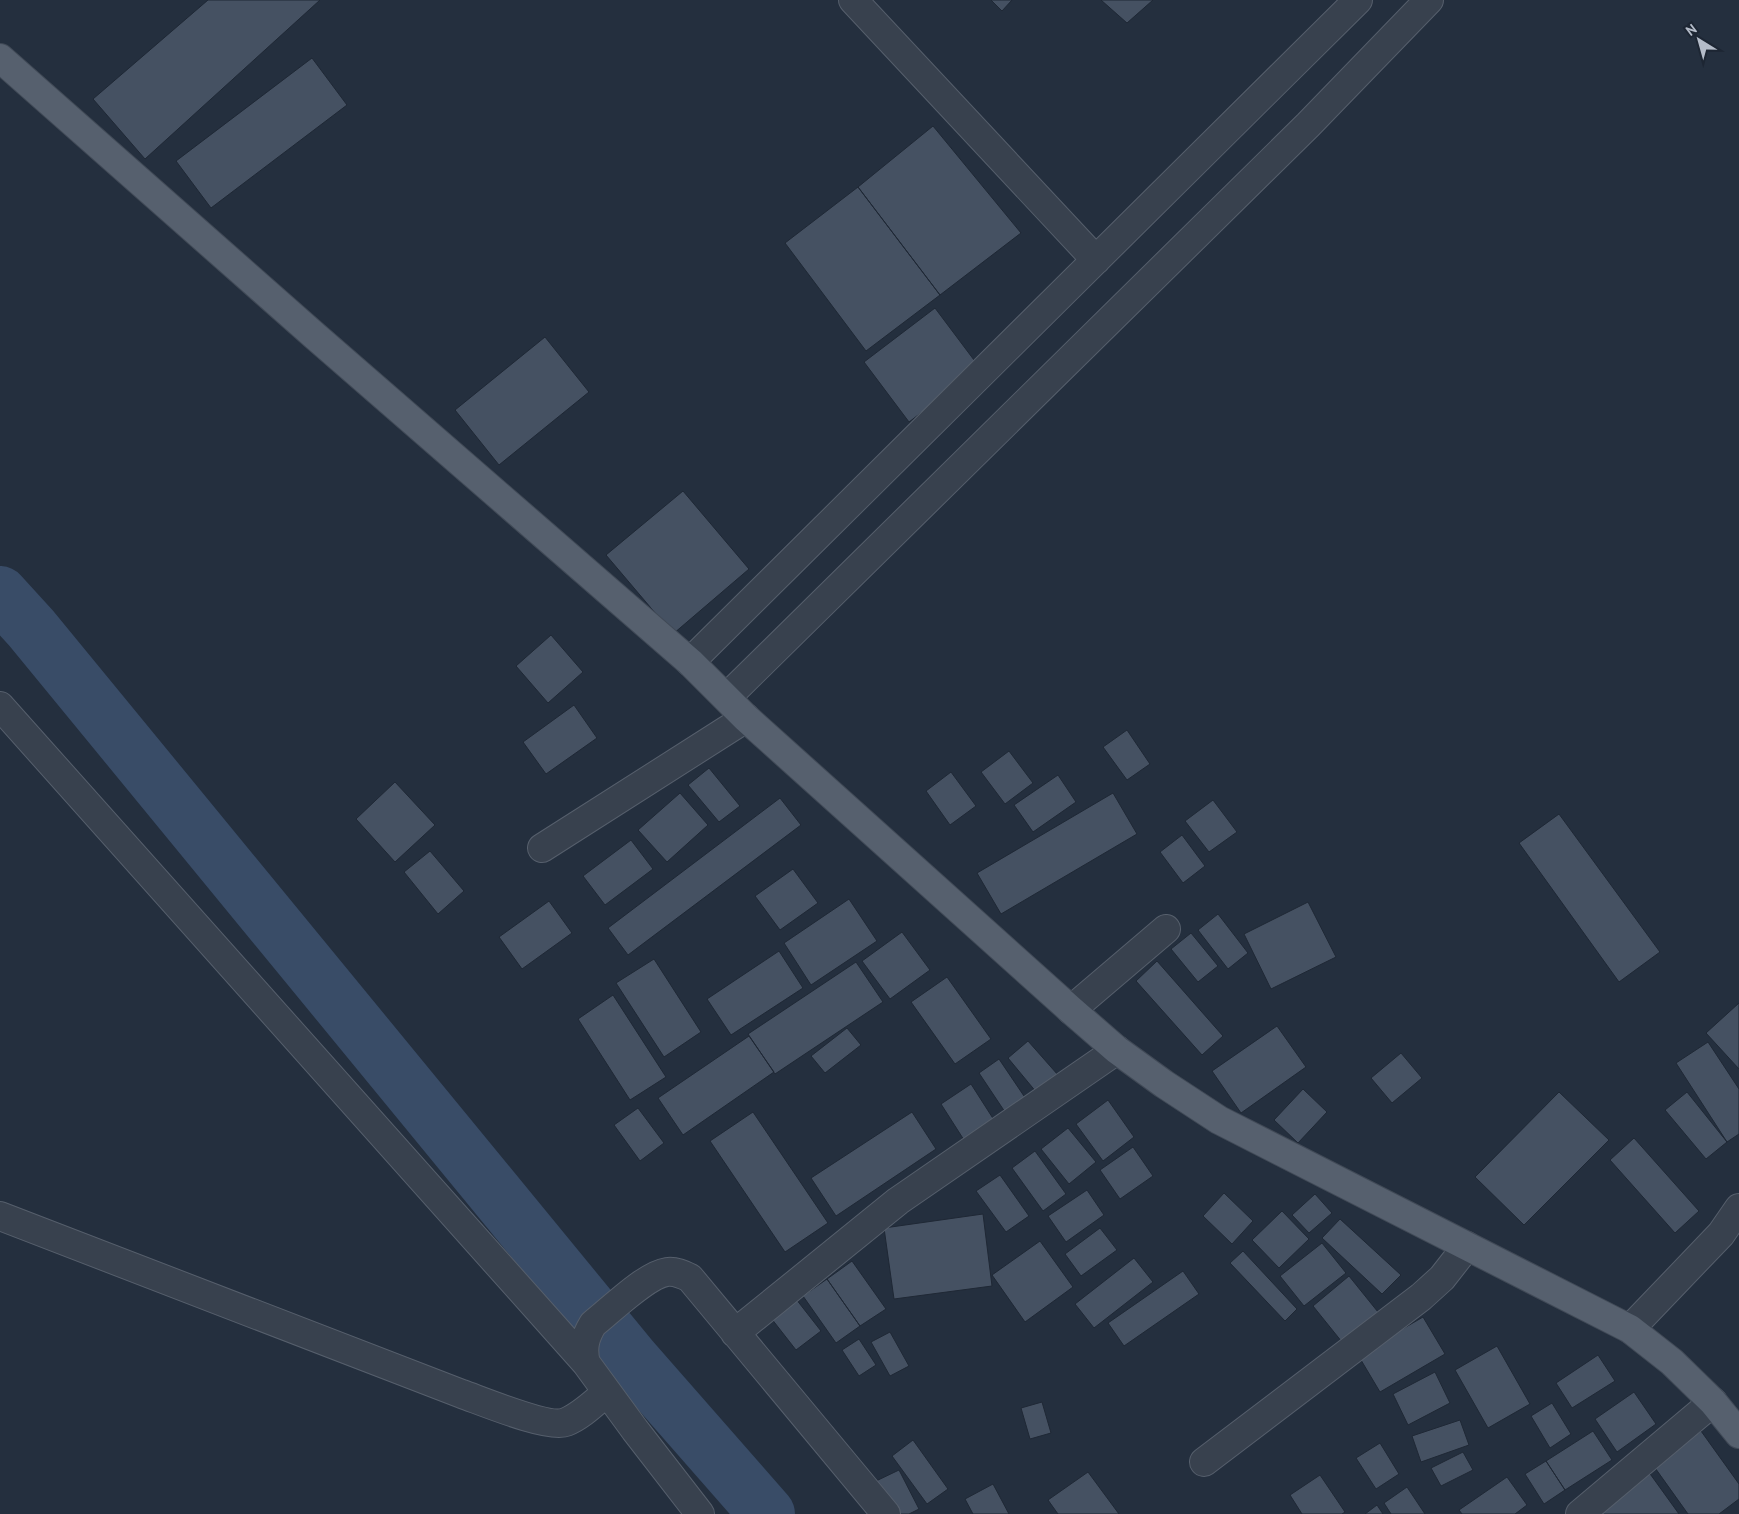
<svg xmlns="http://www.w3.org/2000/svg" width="1739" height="1514" font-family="'PT Sans',sans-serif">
  <rect width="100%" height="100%" fill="#242f3e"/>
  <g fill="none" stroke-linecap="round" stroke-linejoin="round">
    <!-- river -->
    <path stroke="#394c67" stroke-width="56" d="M0 594 31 628 632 1360 767 1514"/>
  </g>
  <!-- building -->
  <path fill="#455162" stroke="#1f2835" d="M208 0H320L145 159 93 99Z
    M991 0H1012L1002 11Z
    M1101 0H1153L1127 23Z
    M312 58 347 105 211 208 176 161Z
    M933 126 1021 233 940 295 858 187Z
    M858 187 940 295 866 351 785 243Z
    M935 308 980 368 909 422 864 362Z
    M545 337 589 392 499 465 455 410Z
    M683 491 749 569 673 634 606 555Z
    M551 635 583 672 548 703 516 666Z
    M574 705 597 738 546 774 523 742Z
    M1127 730 1150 764 1127 780 1103 747Z
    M1009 751 1033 783 1005 804 981 772Z
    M709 768 740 806 719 822 688 785Z
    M951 772 976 806 950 825 926 791Z
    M1058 775 1076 802 1033 832 1014 805Z
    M395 782 435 825 395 862 356 819Z
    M680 793 708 825 667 862 638 830Z
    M1113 793 1137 834 1001 914 977 873Z
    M780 798 801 825 628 955 608 928Z
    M1213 800 1237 832 1209 852 1185 821Z
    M1559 814 1660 952 1619 982 1519 843Z
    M1182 835 1205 866 1183 883 1160 852Z
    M631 840 653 869 605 905 583 876Z
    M430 851 464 891 438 914 404 872Z
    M793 869 818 903 780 930 755 896Z
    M849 899 877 941 811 985 784 943Z
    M549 901 572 933 522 969 499 937Z
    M1308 902 1336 957 1271 989 1244 934Z
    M1218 914 1248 953 1228 969 1198 930Z
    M902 932 930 970 890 999 862 961Z
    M1191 933 1218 966 1198 982 1171 949Z
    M779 951 803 988 731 1035 707 999Z
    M654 959 701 1032 664 1057 616 983Z
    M1157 961 1223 1036 1202 1055 1136 981Z
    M856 962 883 1002 775 1074 748 1034Z
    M947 977 991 1039 955 1064 911 1002Z
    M613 995 666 1077 630 1100 578 1019Z
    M1739 1003V1069L1706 1033Z
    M1277 1026 1306 1067 1241 1113 1212 1071Z
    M847 1028 861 1045 825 1073 811 1056Z
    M749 1036 774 1072 683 1135 658 1098Z
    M1028 1041 1058 1075 1037 1093 1008 1058Z
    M1708 1042 1739 1089V1134L1727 1142 1676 1063Z
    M1401 1053 1422 1078 1392 1103 1371 1078Z
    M999 1059 1026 1099 1005 1112 979 1073Z
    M971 1084 994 1120 964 1140 941 1104Z
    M1303 1089 1327 1112 1298 1143 1274 1120Z
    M1559 1092 1609 1140 1524 1225 1475 1177Z
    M1687 1092 1727 1142 1706 1159 1665 1110Z
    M1108 1100 1134 1137 1103 1161 1076 1124Z
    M638 1108 664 1143 640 1161 614 1125Z
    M753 1112 828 1223 785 1252 710 1141Z
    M912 1112 936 1149 836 1216 811 1178Z
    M1068 1128 1096 1162 1069 1184 1041 1149Z
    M1634 1138 1699 1211 1675 1233 1610 1160Z
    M1133 1147 1153 1176 1120 1199 1100 1170Z
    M1035 1151 1066 1194 1043 1211 1012 1168Z
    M1000 1175 1029 1216 1006 1232 976 1191Z
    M1087 1190 1104 1215 1066 1242 1048 1216Z
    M1224 1193 1253 1221 1232 1244 1203 1216Z
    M1315 1194 1332 1213 1309 1233 1292 1215Z
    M1282 1211 1309 1239 1279 1268 1252 1240Z
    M983 1214 992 1286 894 1299 884 1228Z
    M1340 1219 1401 1275 1382 1294 1322 1238Z
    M1100 1228 1117 1250 1081 1276 1065 1254Z
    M1040 1241 1073 1287 1025 1322 992 1275Z
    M1322 1243 1346 1273 1304 1306 1280 1276Z
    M1243 1251 1297 1309 1285 1321 1230 1263Z
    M1134 1258 1153 1282 1094 1328 1075 1304Z
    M852 1261 886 1309 860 1326 827 1279Z
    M1183 1271 1199 1294 1124 1346 1108 1323Z
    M1349 1276 1378 1312 1342 1342 1313 1306Z
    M827 1279 860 1326 836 1343 803 1296Z
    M796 1299 821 1331 796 1350 771 1318Z
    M1423 1317 1445 1354 1380 1392 1358 1355Z
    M890 1332 909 1366 890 1376 871 1342Z
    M859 1339 876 1365 859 1376 842 1350Z
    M1497 1346 1530 1404 1488 1428 1455 1370Z
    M1598 1355 1615 1381 1572 1408 1556 1383Z
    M1435 1372 1450 1403 1408 1425 1393 1394Z
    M1634 1392 1656 1424 1617 1452 1595 1419Z
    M1042 1402 1051 1433 1030 1439 1021 1408Z
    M1552 1403 1571 1434 1550 1448 1531 1416Z
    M1460 1420 1469 1445 1421 1462 1412 1436Z
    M1593 1431 1612 1460 1565 1490 1546 1461Z
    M1701 1431 1739 1484V1499L1719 1514H1688L1653 1465Z
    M913 1440 948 1489 927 1504 892 1456Z
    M1380 1443 1399 1474 1376 1489 1356 1458Z
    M1463 1452 1473 1470 1441 1486 1431 1468Z
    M1546 1461 1565 1490 1544 1504 1525 1474Z
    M899 1470 919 1509 909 1514H894L876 1481Z
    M1648 1471 1679 1514H1589Z
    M1088 1472 1119 1514H1058L1048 1500Z
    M1320 1475 1345 1512 1342 1514H1302L1290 1495Z
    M1507 1477 1527 1505 1515 1514H1462L1459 1510Z
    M993 1484 1009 1514H973L965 1499Z
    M1407 1487 1425 1514H1391L1384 1503Z
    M1377 1505 1383 1514H1365Z"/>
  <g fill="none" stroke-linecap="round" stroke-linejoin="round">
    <defs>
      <path id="minor" d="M853 0 1096 260
        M690 662 1358 0
        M727 697 1308 125 1429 0
        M0 706 586 1363
        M542 848 746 718
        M1071 1010 1166 929
        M0 1216 462 1394C482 1401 549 1429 566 1422 581 1416 594 1403 607 1392
        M1630 1329 1721 1234 1739 1208
        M735 1333 898 1201 1117 1050
        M1204 1462 1421 1297 1442 1278 1467 1246
        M700 1514 635 1430 586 1363C582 1348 585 1337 593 1324 611 1310 646 1275 667 1272 675 1271 682 1274 690 1278L886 1514
        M1580 1514 1713 1402"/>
      <path id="major" d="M0 58 315 336 690 662 746 718 1071 1010 1117 1050 1164 1084 1219 1120 1630 1329 1672 1362 1713 1402 1739 1434"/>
    </defs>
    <!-- minor casing -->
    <use href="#minor" stroke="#565f6c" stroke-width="30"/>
    <!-- major casing -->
    <use href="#major" stroke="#414a57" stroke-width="30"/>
    <!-- minor -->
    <use href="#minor" stroke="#38414e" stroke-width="28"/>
    <!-- major -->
    <use href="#major" stroke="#56606e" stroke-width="28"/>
  </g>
  <!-- north arrow -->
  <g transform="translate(1699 40) rotate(323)" stroke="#1d2633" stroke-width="4" paint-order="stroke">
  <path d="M0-4L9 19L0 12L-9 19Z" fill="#b4bcc9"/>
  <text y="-8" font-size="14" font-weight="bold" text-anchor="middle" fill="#b4bcc9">N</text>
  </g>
</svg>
